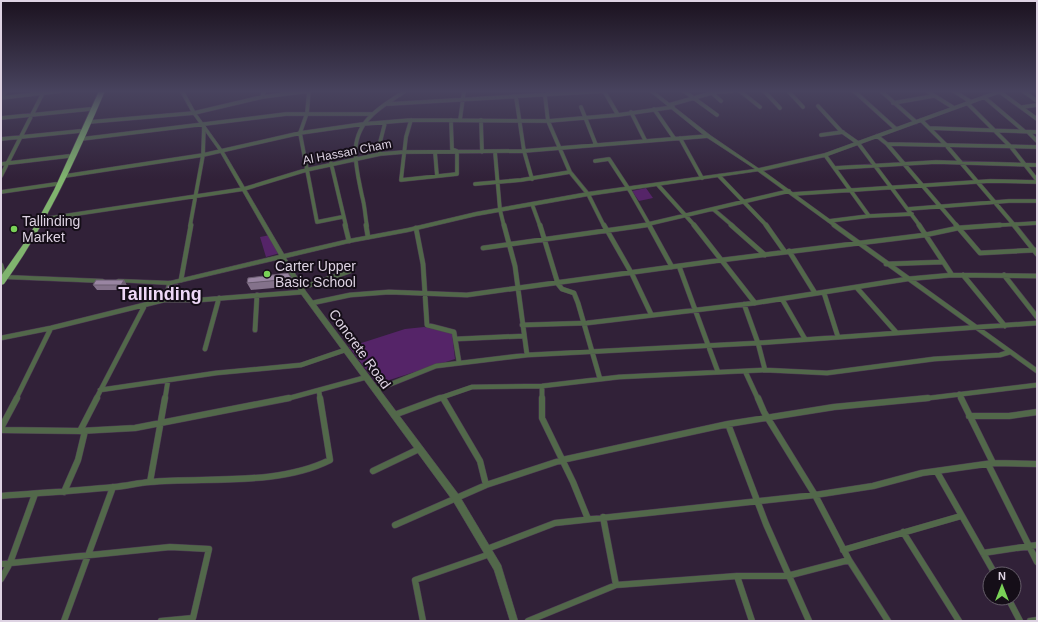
<svg xmlns="http://www.w3.org/2000/svg" width="1038" height="622" font-family="Helvetica,sans-serif">
  <rect width="100%" height="100%" fill="#312138"/>
  <!-- green -->
  <path fill="#552468" d="M646 188 653 198 639 201 632 191Z
    M270 235 280 253 266 257 260 237Z
    M424 327 452 333 455 359 377 384 349 347 405 329Z"/>
  <g fill="none" stroke-linecap="round" stroke-linejoin="round">
    <defs>
      <path id="minor-far2" d="M309 91 307 113 300 133 317 222 342 217
        M604 91 618 115
        M684 91 717 115
        M740 91 760 107
        M764 91 780 108
        M788 91 803 107
        M854 91 896 129
        M881 91 916 122
        M927 91 954 108
        M954 91 971 102
        M1023 91 1037 101
        M1000 92 1037 119
        M713 94 721 101
        M545 96 548 121 570 172 588 194 604 226
        M262 97 264 91
        M516 97 524 151 532 179
        M984 97 1024 131
        M1 98 60 91
        M1 98 6 91
        M893 103 933 96
        M967 103 1011 147 1037 180
        M388 104 604 91
        M669 105 715 92 732 91
        M818 106 841 131 858 143 920 226
        M581 107 596 145
        M1023 107 1037 105
        M654 109 674 138
        M631 112 645 140
        M1 118 90 109
        M411 120 406 137 401 180 457 174V151L452 149 451 120
        M460 120 464 91
        M481 120 482 152
        M921 120 945 144 1015 226
        M89 122 194 113 262 97 308 91
        M929 128 1037 132
        M1028 132 1037 141
        M821 135 843 132
        M877 136 887 144 957 226
        M680 138 702 178
        M1 139 80 131
        M81 139 286 114H373
        M887 144 1037 147
        M435 152 437 176
        M495 152 500 210 504 226
        M380 154 379 146 385 123
        M825 155 869 216
        M595 161 609 159 630 191 650 226
        M331 163 346 226
        M1 164 69 156
        M835 168 936 162 1037 165
        M759 170 836 226
        M759 170 825 155 1001 91
        M1 176 44 91
        M65 176 203 155 300 133 363 124 411 120 548 121 618 115 673 107
        M719 176 767 226
        M475 184 521 180 570 172
        M658 185 695 226
        M1 192 56 184
        M793 194 990 181 1037 182
        M532 204 540 226
        M713 209 733 226
        M908 209 1009 201H1037
        M43 219 244 189 306 170 380 154 404 152 524 151 708 136
        M829 221 869 216 912 214
        M190 226 203 155 204 124
        M367 226C365 216 365 206 362 196 356 166 347 138 372 115 382 105 394 99 405 91
        M640 226 789 191
        M984 226 1037 223"/>
      <path id="minor-far1" d="M345 225 349 241
        M366 225 368 237
        M504 225 515 266 527 355
        M540 225 558 284 562 289 574 293 578 303 600 379
        M604 225 632 274 651 314
        M649 225 672 267
        M694 225 755 303
        M731 225 765 255
        M766 225 785 252
        M834 225 1037 371
        M919 225 952 275
        M956 225 980 253 1037 250
        M1014 225 1037 254
        M416 228 423 264 427 325 454 332 459 362
        M483 248 646 225
        M789 251 815 293
        M886 264 942 262
        M1 265 3 272
        M679 266 718 372
        M963 275 1005 326
        M1004 275 1037 317
        M181 280 191 225
        M301 288 353 270
        M857 288 896 332
        M824 293 838 337
        M782 299 805 339
        M164 300 170 283
        M312 303 350 295 389 292 467 295 722 260 925 235 958 228 1000 225
        M744 304 758 343 765 370
        M522 325 587 323 755 303 907 279 952 275 1037 276
        M255 330 257 295
        M1 338 51 328 164 300H199L303 292
        M456 339 524 336
        M205 349 219 298
        M745 371 758 399
        M542 386V399
        M100 390 216 373 301 365 345 350
        M376 390 436 366 527 355 758 343 1037 323
        M319 391 320 399
        M959 394 962 399
        M442 397 443 399
        M16 399 51 328
        M96 399 145 305
        M165 399 168 380
        M286 399 367 377
        M437 399 472 387 542 386 619 377 765 370 827 373 934 359 1000 355 1010 352
        M921 399 1037 385"/>
      <path id="minor" d="M443 398 480 461 486 485
        M542 398V418L573 482 588 519
        M758 398 764 412 815 495 849 560 888 621
        M961 398 993 463
        M394 415 440 398
        M969 416H1009L1037 412
        M728 424 766 524 809 621
        M1 428 17 398
        M1 430 80 431 135 428 289 398
        M80 431 97 398
        M988 464 1037 562
        M373 471 419 449
        M937 472 995 574
        M150 482 165 398
        M64 492 78 460 85 431
        M1 496C38 493 76 491 114 487 126 486 138 483 150 482 207 477 278 486 330 460L320 398
        M603 517 616 585
        M395 525 486 485 562 460 728 424 834 407 928 398
        M903 532 959 621
        M487 549 555 523 815 495 873 486 922 473 993 463 1037 464
        M843 550 961 516
        M983 553 1037 545
        M1 564 170 547 209 549 193 618 161 621
        M737 576 752 621
        M1 579 10 563 35 494
        M1008 598 1020 621
        M64 621 113 487
        M423 621 415 580 490 554
        M528 621 616 585 737 576H787L849 560
        M1030 621 1037 620"/>
      <path id="tertiary" d="M180 91H184L196 113 224 152 284 254 349 239 408 228 476 212 588 192 755 169 706 137 649 91H654L710 135 761 170 759 171 588 196 476 216 408 232 349 243 286 258 305 290 459 495 501 565 518 621H510L494 570 453 501 301 294 281 259 170 285 116 282 115 281 118 279 170 281 279 255 220 152 192 113Z
        M5 275 103 279 106 281 103 283 5 279 2 277Z"/>
      <path id="trunk" d="M99 91H105C76 159 47 224 4 284L1 285V276L29 236 54 190Z"/>
    </defs>
    <!-- minor-far2 casing -->
    <use href="#minor-far2" stroke="#4d3d53" stroke-width="4.5"/>
    <!-- minor-far1 casing -->
    <use href="#minor-far1" stroke="#4d3d53" stroke-width="5.5"/>
    <!-- minor casing -->
    <use href="#minor" stroke="#4d3d53" stroke-width="7"/>
    <!-- tertiary casing -->
    <use href="#tertiary" stroke="#4d3d53" stroke-width="1"/>
    <!-- trunk casing -->
    <use href="#trunk" stroke="#4d3d53" stroke-width="1"/>
    <!-- minor-far2 -->
    <use href="#minor-far2" stroke="#52684a" stroke-width="3.5"/>
    <!-- minor-far1 -->
    <use href="#minor-far1" stroke="#52684a" stroke-width="4.5"/>
    <!-- minor -->
    <use href="#minor" stroke="#52684a" stroke-width="6"/>
    <!-- tertiary -->
    <use href="#tertiary" fill="#52684a" fill-rule="evenodd"/>
    <!-- trunk -->
    <use href="#trunk" fill="#80b46e" fill-rule="evenodd"/>
  </g>
  <!-- wall -->
  <path fill="#84728b" d="M292 279 295 286 251 290 247 283Z
    M124 280 127 286 125 290H97L93 285Z
    M181 290 179 296H170L166 291Z"/>
  <!-- shaded-wall -->
  <path fill="#6b5d71" d="M124 280 127 286 125 290 121 285Z
    M178 285 181 290 179 296 176 291Z"/>
  <!-- building -->
  <path fill="#9985a2" stroke="#6b5d71" d="M288 273 292 279 247 283 248 278Z
    M96 280H124L121 285H93Z
    M178 285 176 291H166L168 286Z"/>
  <!-- sky -->
  <linearGradient id="sky" x2="0" y2="1"><stop stop-color="#1b121f"/><stop offset="0.51" stop-color="#48435e"/><stop offset="1" stop-color="#48435e" stop-opacity="0"/></linearGradient>
  <rect width="1038" height="179" fill="url(#sky)"/>
  <!-- markers -->
  <g fill="#79d157" stroke="#150e18" stroke-width="1.5">
    <circle cx="14" cy="229" r="4"/>
    <circle cx="267" cy="274" r="4"/>
  </g>
  <g text-anchor="middle" dominant-baseline="central" stroke-width="4" stroke-linejoin="round" paint-order="stroke">
    <!-- far-street labels -->
    <g font-size="12" fill="#ded3e3" stroke="#150e18">
      <text transform="translate(347 152) rotate(-11)">Al Hassan Cham</text>
    </g>
    <!-- poi labels -->
    <g font-size="14" fill="#ded3e3" stroke="#150e18" text-anchor="start">
      <text x="22" y="221">Tallinding<tspan x="22" dy="16">Market</tspan></text>
      <text x="275" y="266">Carter Upper<tspan x="275" dy="16">Basic School</tspan></text>
    </g>
    <!-- street labels -->
    <g font-size="14" fill="#ded3e3" stroke="#150e18">
      <text transform="translate(360 349) rotate(54)">Concrete Road</text>
    </g>
    <!-- district labels -->
    <g font-size="18" font-weight="bold" fill="#eed8f7" stroke="#150e18">
      <text x="160" y="294">Tallinding</text>
    </g>
  </g>
  <!-- border -->
  <rect width="1038" height="622" fill="none" stroke="#ded3e3" stroke-width="4"/>
  <!-- north arrow -->
  <g transform="translate(1002 586)"><circle r="19" fill="#150e18" stroke="#655d69"/>
  <path d="M0-3L7 15L0 10L-7 15Z" fill="#79d157"/>
  <text y="-6" font-size="11" font-weight="bold" text-anchor="middle" fill="#ded3e3">N</text>
  </g>
</svg>
